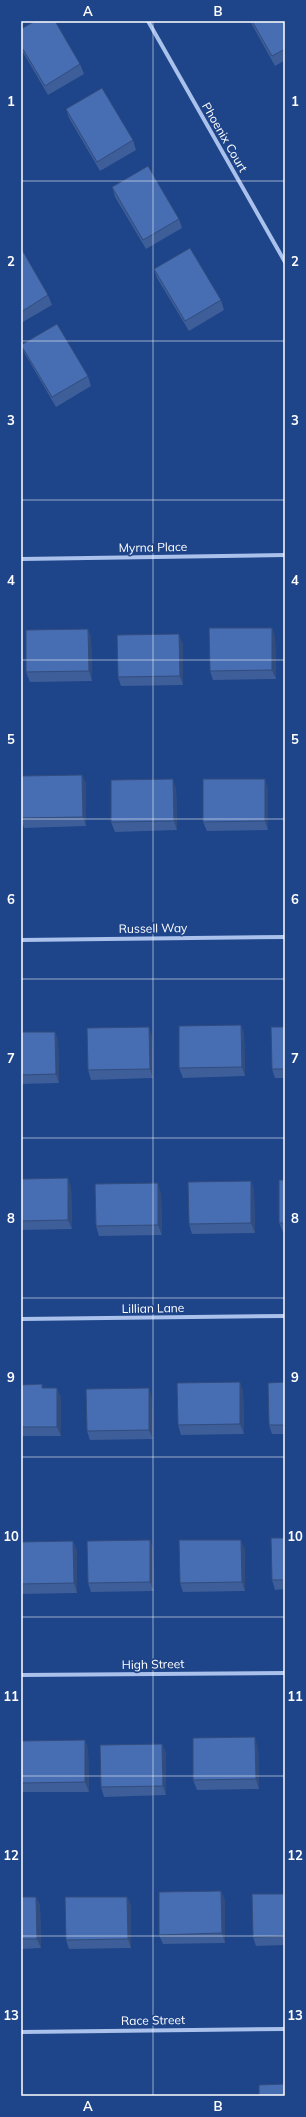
<svg xmlns="http://www.w3.org/2000/svg" width="306" height="2117" font-family="Mulish,sans-serif">
  <rect width="100%" height="100%" fill="#1e4489"/>
  <g fill="none" stroke-linecap="round" stroke-linejoin="round">
    <!-- minor -->
    <path stroke="#a9c1eb" stroke-width="4" d="M148 21 285 262
      M21 559 285 555
      M21 940 285 937
      M21 1319 285 1316
      M21 1675 285 1673
      M21 2032 285 2029"/>
  </g>
  <!-- wall -->
  <path fill="#3d5e99" d="M250 21H285V60L275 66Z
    M21 29 80 64 84 74 48 95 21 49Z
    M66 109 133 140 136 150 100 171 69 118Z
    M112 187 179 219 182 228 146 249 115 197Z
    M21 248 48 295 52 305 21 323Z
    M154 269 221 300 224 310 189 331 157 278Z
    M21 345 88 376 91 386 56 407 25 354Z
    M272 628 275 637 276 679 213 680 210 671Z
    M88 629 91 638 92 681 30 682 26 672Z
    M183 643V685L121 686 118 677Z
    M82 775 86 784V826L24 828 21 819V776Z
    M176 788 177 830 115 832 111 822Z
    M268 788V830L207 831 203 822Z
    M241 1025 244 1034 245 1076 183 1078 179 1068Z
    M285 1027V1078H275L272 1069Z
    M21 1032H55L58 1041 59 1083 21 1084Z
    M152 1036 153 1078 91 1080 88 1070Z
    M21 1179 71 1187 72 1229 21 1230Z
    M285 1180V1232H283L279 1223Z
    M251 1181 254 1191 255 1233 192 1234 189 1224Z
    M161 1193 162 1235 99 1236 96 1226Z
    M285 1382V1434H272L269 1425Z
    M42 1384 43 1388 61 1397V1436H21V1385Z
    M243 1391 244 1434 181 1435 178 1425Z
    M152 1397 153 1439 90 1440 87 1431Z
    M285 1538V1589L275 1590 272 1580Z
    M150 1540 153 1549 154 1591 91 1592 88 1583Z
    M73 1541 77 1551V1593L21 1594V1542Z
    M245 1549V1591L183 1592 180 1583Z
    M85 1740 88 1750 89 1792H21V1741Z
    M162 1744 166 1753V1795L104 1797 101 1787Z
    M258 1747 259 1789 197 1790 193 1780Z
    M221 1891 225 1901V1943L163 1944 159 1935Z
    M285 1894V1945L256 1946 253 1937Z
    M21 1897H36L40 1906 41 1948 21 1949Z
    M127 1897 131 1906V1948L69 1949 66 1940Z"/>
  <!-- shaded-wall -->
  <path fill="#324c7d" d="M272 628 275 637 276 679 272 670Z
    M88 629 91 638 92 681 89 671Z
    M179 634 183 643V685L180 676Z
    M82 775 86 784V826L83 817Z
    M173 779 176 788 177 830 174 821Z
    M265 779 268 788V830L265 821Z
    M241 1025 244 1034 245 1076 242 1067Z
    M149 1027 152 1036 153 1078 150 1069Z
    M55 1032 58 1041 59 1083 56 1074Z
    M68 1178 71 1187 72 1229 68 1220Z
    M251 1181 254 1191 255 1233 251 1223Z
    M158 1183 161 1193 162 1235 158 1225Z
    M240 1382 243 1391 244 1434 240 1424Z
    M57 1388 61 1397V1436L57 1427Z
    M149 1388 152 1397 153 1439 149 1430Z
    M150 1540 153 1549 154 1591 150 1582Z
    M241 1540 245 1549V1591L242 1582Z
    M73 1541 77 1551V1593L74 1583Z
    M255 1737 258 1747 259 1789 256 1779Z
    M85 1740 88 1750 89 1792 85 1782Z
    M162 1744 166 1753V1795L163 1786Z
    M221 1891 225 1901V1943L222 1933Z
    M36 1897 40 1906 41 1948 37 1939Z
    M127 1897 131 1906V1948L128 1939Z"/>
  <!-- building -->
  <path fill="#476db2" stroke="#324c7d" d="M35 21H55L80 64 45 86 21 46V29Z
    M252 21H285V49L272 56Z
    M102 88 133 140 97 162 66 109Z
    M148 166 179 219 143 240 112 187Z
    M21 248 48 295 21 312Z
    M190 248 221 300 185 321 154 269Z
    M57 324 88 376 52 397 21 345Z
    M209 628H272V670L210 671Z
    M88 629 89 671 26 672V630Z
    M179 634 180 676 118 677 117 635Z
    M82 775 83 817 21 818V776Z
    M173 779 174 821 111 822V780Z
    M203 779H265V821L203 822Z
    M241 1025 242 1067 179 1068V1026Z
    M149 1027 150 1069 88 1070 87 1028Z
    M271 1027H285V1069H272Z
    M21 1032H55L56 1074 21 1075Z
    M68 1178V1220L21 1221V1179Z
    M279 1180H285V1223H279Z
    M251 1181V1223L189 1224 188 1182Z
    M158 1183V1225L96 1226 95 1184Z
    M240 1382V1424L178 1425 177 1383Z
    M285 1382V1425H269L268 1383Z
    M42 1384V1388H57V1427H21V1385Z
    M149 1388V1430L87 1431 86 1389Z
    M271 1538H285V1580H272Z
    M150 1540V1582L88 1583 87 1541Z
    M179 1540H241L242 1582 180 1583Z
    M73 1541 74 1583 21 1584V1542Z
    M255 1737 256 1779 193 1780V1738Z
    M85 1740V1782L21 1783V1741Z
    M162 1744 163 1786 101 1787 100 1745Z
    M221 1891 222 1933 159 1935V1892Z
    M252 1894H285V1936L253 1937Z
    M21 1897H36L37 1939H21Z
    M65 1897H127L128 1939 66 1940Z
    M285 2084V2096H226V2095H259V2085Z
    M214 2095V2096H159Z"/>
  <!-- grid -->
  <path fill="none" stroke="#fff" stroke-width="1" stroke-opacity="0.55" d="M153 21V2096M21 181H285M21 341H285M21 500H285M21 660H285M21 819H285M21 979H285M21 1138H285M21 1298H285M21 1457H285M21 1617H285M21 1776H285M21 1936H285"/>
  <g text-anchor="middle" dominant-baseline="central" stroke-width="3.5" stroke-linejoin="round" paint-order="stroke">
    <!-- street labels -->
    <g font-size="12" fill="#fff" stroke="#1e4489">
      <text transform="translate(225 137) rotate(60)">Phoenix Court</text>
      <text transform="translate(153 547) rotate(-1)">Myrna Place</text>
      <text transform="translate(153 928) rotate(-1)">Russell Way</text>
      <text transform="translate(153 1308) rotate(-1)">Lillian Lane</text>
      <text transform="translate(153 1664) rotate(-1)">High Street</text>
      <text transform="translate(153 2020) rotate(-1)">Race Street</text>
    </g>
  </g>
  <!-- border -->
  <rect width="306" height="2117" fill="none" stroke="#1e4489" stroke-width="44"/>
  <rect x="22" y="22" width="262" height="2073" fill="none" stroke="#fff" stroke-width="1.5"/>
  <g font-size="13" text-anchor="middle" font-weight="bold" fill="#fff">
    <text x="88" y="16">A</text>
    <text x="218" y="16">B</text>
    <text x="11" y="106">1</text>
    <text x="295" y="106">1</text>
    <text x="11" y="266">2</text>
    <text x="295" y="266">2</text>
    <text x="11" y="425">3</text>
    <text x="295" y="425">3</text>
    <text x="11" y="585">4</text>
    <text x="295" y="585">4</text>
    <text x="11" y="744">5</text>
    <text x="295" y="744">5</text>
    <text x="11" y="904">6</text>
    <text x="295" y="904">6</text>
    <text x="11" y="1063">7</text>
    <text x="295" y="1063">7</text>
    <text x="11" y="1223">8</text>
    <text x="295" y="1223">8</text>
    <text x="11" y="1382">9</text>
    <text x="295" y="1382">9</text>
    <text x="11" y="1541">10</text>
    <text x="295" y="1541">10</text>
    <text x="11" y="1701">11</text>
    <text x="295" y="1701">11</text>
    <text x="11" y="1860">12</text>
    <text x="295" y="1860">12</text>
    <text x="11" y="2020">13</text>
    <text x="295" y="2020">13</text>
    <text x="88" y="2111">A</text>
    <text x="218" y="2111">B</text>
  </g>
</svg>
